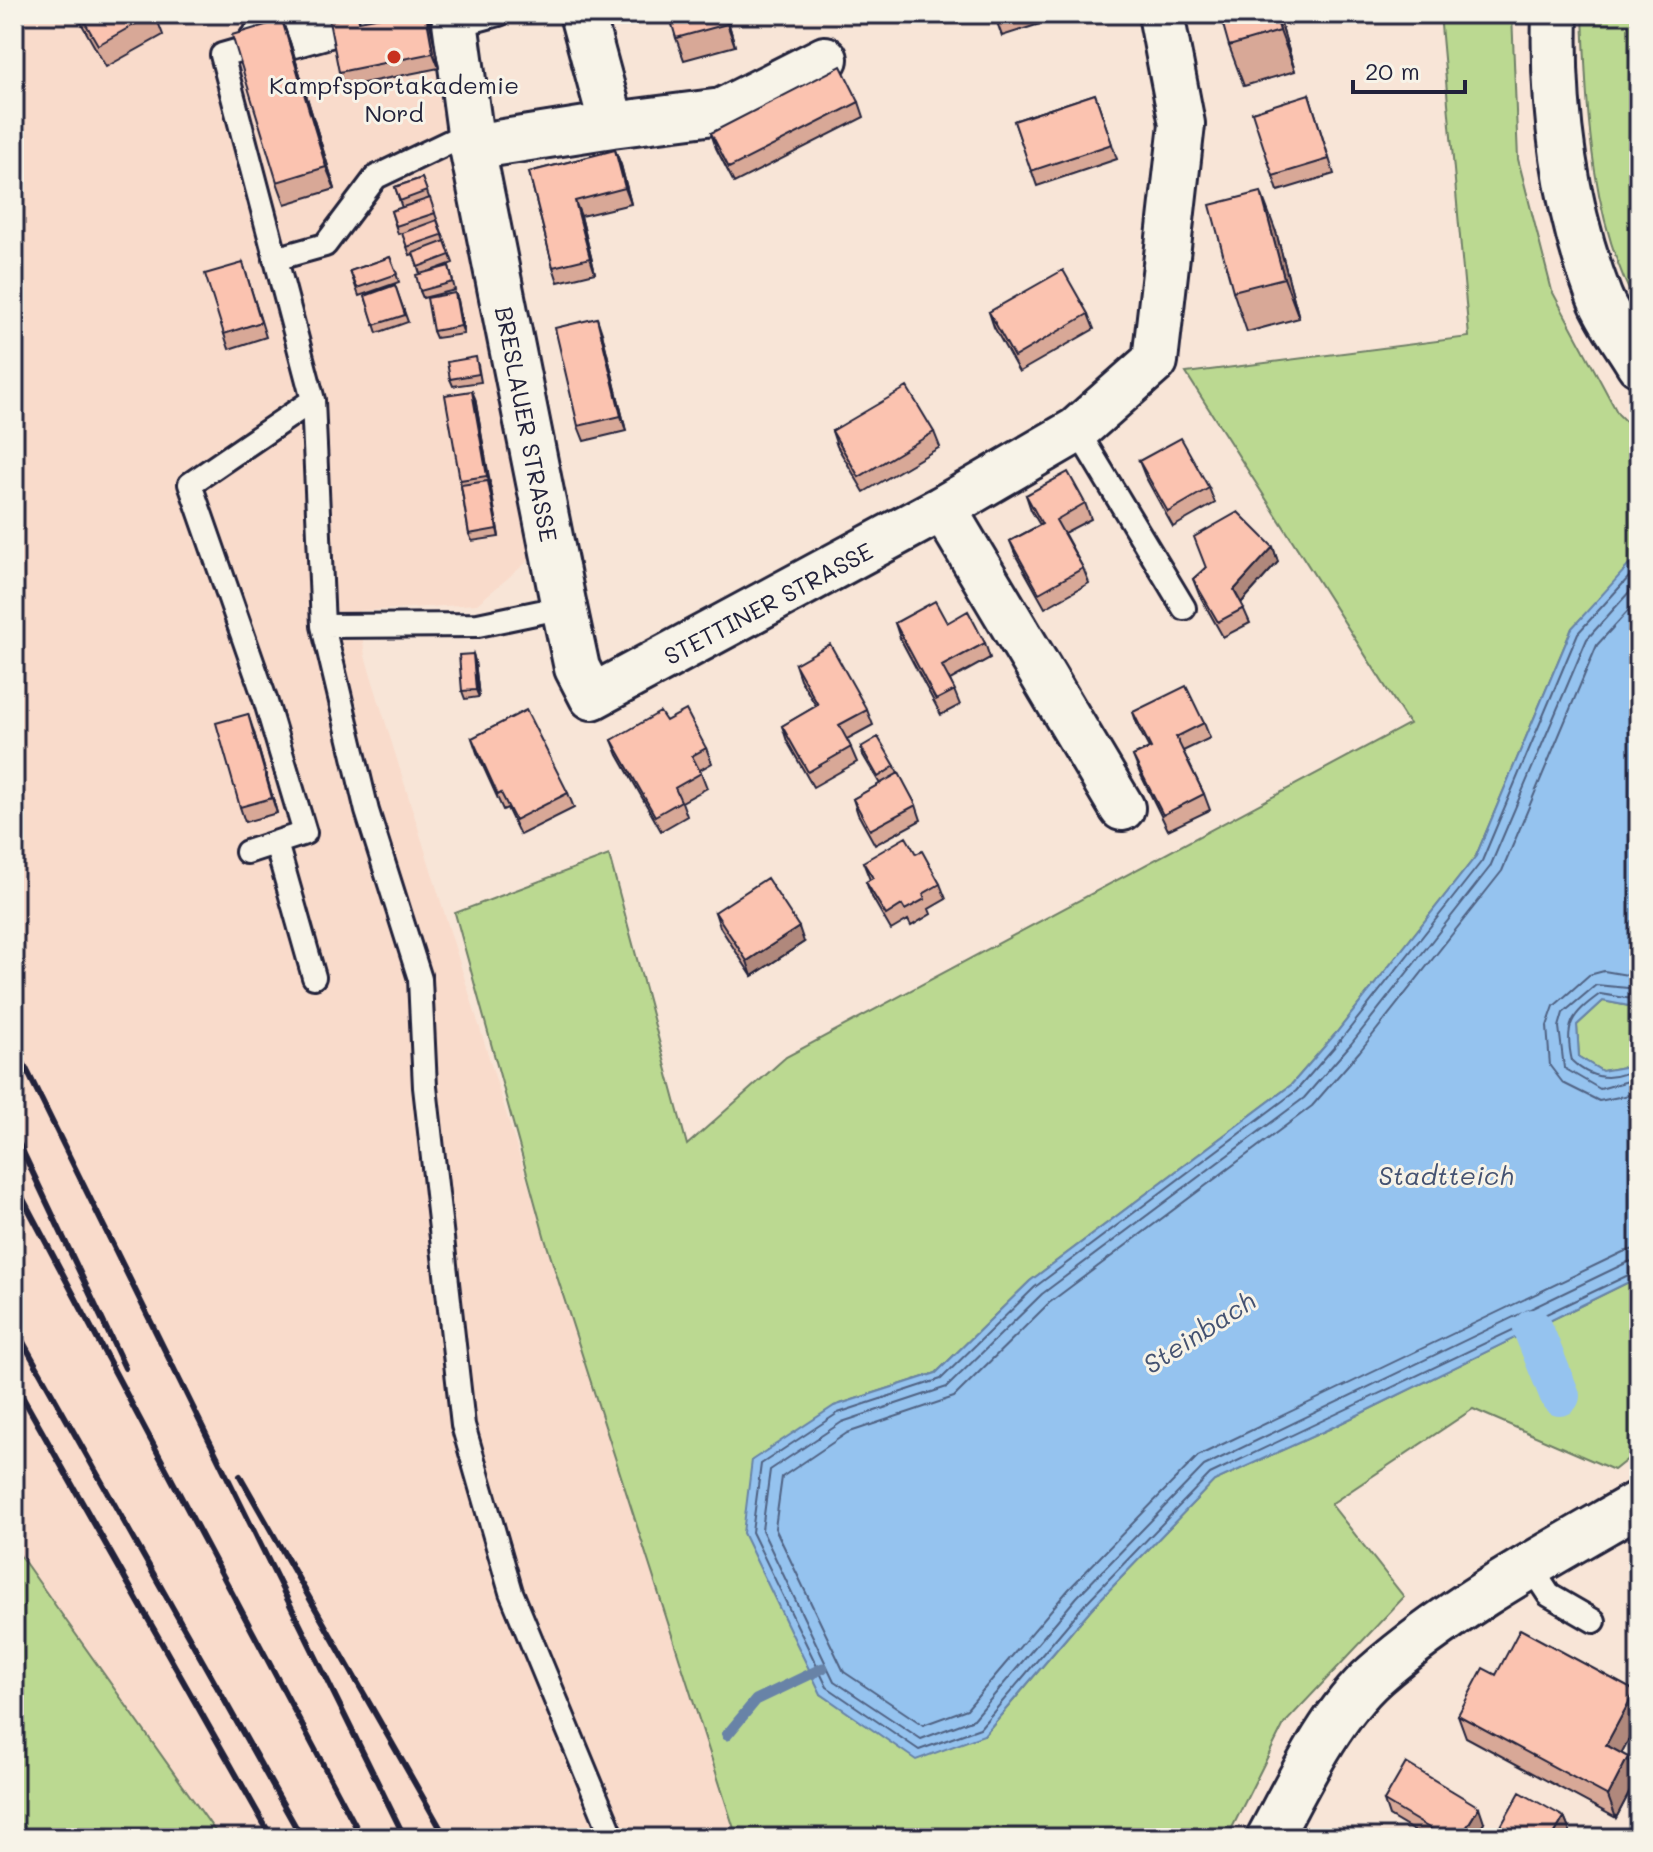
<svg xmlns="http://www.w3.org/2000/svg" width="1653" height="1852" font-family="Mali,sans-serif">
  <rect width="100%" height="100%" fill="#f8e5d7"/>
  <filter id="ink" filterUnits="userSpaceOnUse"><feTurbulence type="fractalNoise" baseFrequency=".0125" numOctaves="2"/><feDisplacementMap in="SourceGraphic" scale="16" xChannelSelector="R" yChannelSelector="G"/><feConvolveMatrix kernelMatrix="1 2 1 2 8 2 1 2 1" color-interpolation-filters="sRGB"/></filter>
  <g filter="url(#ink)">
    <!-- built -->
    <path fill="#f9dbcb" d="M14 14H439L533 557 477 604 359 611 365 656 545 1239 737 1838H220L14 1547Z"/>
    <!-- green -->
    <path fill="#bbd991" stroke="#6e7e66" stroke-width="2" d="M1440 14H1512L1518 159 1552 291 1618 414 1639 435V557L1572 628 1476 856 1337 1032 1291 1085 1030 1281 936 1373 834 1406 821 1694 866 1723 984 1735 1091 1609 1214 1481 1329 1429 1639 1277V1450L1614 1470 1473 1409 1331 1504 1404 1597 1284 1724 1227 1838H737L545 1239 455 913 609 855 687 1145 786 1057 1409 724 1186 373 1469 337Z
      M1583 14H1639V310C1590 220 1587 114 1583 14Z
      M1603 1001 1634 1007 1639 1013V1057L1624 1067 1602 1071 1579 1057 1577 1025Z
      M14 1547 220 1838H14Z"/>
    <!-- water -->
    <path fill="#95c3ef" stroke="#6783a7" stroke-width="2" d="M1637 556 1639 1013 1634 1007 1603 1001 1577 1025 1579 1057 1602 1071 1624 1067 1639 1057V1277L1329 1429 1214 1481 1091 1609 984 1735 916 1760 821 1694 743 1533 752 1460 834 1406 936 1373 1030 1281 1291 1085 1337 1032 1476 856 1572 628Z"/>
    <g fill="none" stroke-linecap="round" stroke-linejoin="round">
      <!-- shore -->
      <path stroke="#506283" stroke-width="2" d="M1639 566 1578 633 1482 861 1343 1037 1296 1091 1035 1287 941 1379 838 1413 761 1464 752 1532 827 1687 919 1750 980 1728 1085 1604 1210 1474 1639 1270
        M1639 581 1587 639 1490 867 1351 1044 1304 1098 1042 1294 947 1387 842 1422 770 1470 762 1530 834 1681 921 1739 974 1719 1077 1597 1204 1466 1628 1262 1639 1260
        M1639 599 1597 645 1502 871 1360 1051 1312 1106 1049 1303 954 1397 847 1433 782 1477 775 1528 844 1672 923 1725 967 1709 1069 1589 1198 1456 1623 1252 1639 1248
        M1639 977 1604 971 1589 975 1554 1006 1547 1026 1550 1066 1563 1083 1599 1101 1639 1093
        M1639 989 1596 985 1563 1013 1559 1027 1564 1068 1600 1089 1639 1078
        M1639 1000 1600 994C1571 1015 1564 1025 1572 1061 1593 1081 1615 1082 1639 1066"/>
      <!-- stream -->
      <path stroke="#6783a7" stroke-width="11" d="M727 1735 756 1700 823 1668"/>
      <!-- canal -->
      <path stroke="#95c3ef" stroke-width="40" d="M1533 1329 1560 1396"/>
      <defs>
        <path id="service" d="M455 26 499 14
          M275 259 325 245 376 177 470 132
          M313 400 323 626 367 811 420 979 425 1087 463 1425 511 1592 613 1838
          M1077 430 1184 608
          M323 626 478 625 564 607
          M276 843 314 977
          M247 852 305 833 265 699 190 484 313 400 222 55 260 44
          M1530 1566 1549 1595 1594 1621"/>
        <path id="minor" d="M454 14 472 147 564 607 577 668 592 697 943 508 1077 430 1155 361 1182 124 1161 14
          M1555 14C1552 108 1565 208 1599 296 1608 319 1626 342 1639 364
          M260 44 368 14
          M612 125 722 111 825 59
          M472 147 612 125 582 14
          M943 508 1122 808"/>
        <path id="tertiary" d="M1269 1838C1297 1786 1330 1715 1375 1675 1453 1606 1549 1555 1639 1503"/>
      </defs>
      <!-- service casing -->
      <use href="#service" stroke="#22223b" stroke-width="28"/>
      <!-- minor casing -->
      <use href="#minor" stroke="#22223b" stroke-width="50"/>
      <!-- tertiary casing -->
      <use href="#tertiary" stroke="#22223b" stroke-width="50"/>
      <!-- service -->
      <use href="#service" stroke="#f7f3e8" stroke-width="22"/>
      <!-- minor -->
      <use href="#minor" stroke="#f7f3e8" stroke-width="44"/>
      <!-- tertiary -->
      <use href="#tertiary" stroke="#f7f3e8" stroke-width="44"/>
      <!-- rail -->
      <path stroke="#22223b" stroke-width="6" d="M14 1044 405 1838
        M14 1133 125 1368
        M14 1182 362 1838
        M14 1326 302 1838
        M14 1382 272 1838
        M240 1476 446 1838"/>
    </g>
    <!-- wall -->
    <path fill="#d8a897" stroke="#22223b" stroke-width="2" d="M76 14H155L163 35 106 67Z
      M726 14 735 46 684 60 676 38Z
      M994 14H1071L1002 36Z
      M1278 14 1295 71 1244 86 1229 46Z
      M358 15 360 21 430 24 439 68 344 87 339 72Z
      M282 20 290 42 335 189 285 204 277 182Z
      M1095 94 1117 159 1037 186 1014 121Z
      M1309 94 1334 174 1278 191 1273 176Z
      M859 102 864 117 734 183 716 148 711 133Z
      M615 150 621 165 631 204 581 216 595 273 558 282 553 267 529 172Z
      M422 178 453 263 428 272 449 266 455 290 423 298 420 291V274L414 254 410 255 402 233 398 234 391 211 402 208 395 187Z
      M1276 232 1299 318 1247 332 1233 291Z
      M390 257 399 282 359 296 350 271Z
      M243 263 266 337 229 349 224 334Z
      M395 285 408 322 377 333 365 296Z
      M455 293 458 300 464 334 436 338 433 331Z
      M989 312 1088 314 1094 329 1019 372 994 327Z
      M602 333 626 431 584 441 578 426Z
      M478 365 481 382 453 386 450 379Z
      M475 398 499 537 472 541 469 534 460 480Z
      M832 431 934 432 940 447 864 492 837 446Z
      M1139 461 1209 488 1215 503 1173 527 1145 476Z
      M1026 495 1085 503 1091 519 1064 533 1083 568 1089 583 1045 608 1016 556 1010 541 1040 525 1031 510Z
      M1273 547 1278 562 1241 603 1250 623 1223 637 1199 594 1193 579 1205 568Z
      M895 623H947L985 643 990 658 950 680 960 705 941 715 900 638Z
      M473 654 475 662 479 697 465 699 462 691Z
      M795 664 867 710 873 725 847 739 857 762 813 787 787 741 782 726 816 706 800 679Z
      M1133 712 1204 723 1210 738 1183 751 1204 794 1210 810 1168 830 1139 771 1133 756 1149 748 1138 727Z
      M666 721 706 748 712 763 700 770 707 788 682 802 687 816 661 831 618 755 612 740Z
      M253 729 277 813 245 822 240 807Z
      M472 738 568 793 574 808 520 835 507 808 503 810 477 753Z
      M861 747 895 766 898 774 916 805 921 820 875 845 858 814 853 799 880 784 863 755Z
      M916 854 940 884 946 899 929 909 931 914 911 926 908 920 891 930 872 897 866 882 870 880 863 862Z
      M715 912 804 942 752 976 720 927Z
      M1496 1675 1639 1703V1720L1621 1753 1636 1780 1616 1818 1466 1737 1458 1715Z
      M1384 1801 1484 1822 1475 1838H1426L1389 1816Z
      M1564 1817 1570 1832 1566 1838H1506L1501 1826Z"/>
    <!-- shaded-wall -->
    <path fill="#b0887b" stroke="#22223b" stroke-width="2" d="M426 14 430 24 439 68 433 53Z
      M724 14H726L735 46 727 24Z
      M1275 14H1278L1295 71 1280 31Z
      M282 20 290 42 335 189 326 167Z
      M615 150 621 165 631 204 625 188Z
      M1261 192 1276 232 1299 318 1284 278Z
      M575 201 581 216 595 273 590 258Z
      M455 293 458 300 464 334 461 326Z
      M597 318 602 333 626 431 621 416Z
      M472 391 475 398 490 483 487 476Z
      M488 481 491 488 499 537 497 529Z
      M1273 547 1278 562 1239 605 1234 590Z
      M473 654 475 662 479 697 476 690Z
      M248 714 253 729 277 813 272 798Z
      M799 927 804 942 752 976 747 961Z
      M1635 1691 1639 1703V1720L1614 1767 1606 1745Z
      M1628 1757 1636 1780 1616 1818 1608 1796Z
      M1479 1807 1484 1822 1475 1838H1460Z
      M1564 1817 1570 1832 1566 1838H1552Z"/>
    <!-- building -->
    <path fill="#fbc3b0" stroke="#22223b" stroke-width="2" d="M80 14H153L98 45Z
      M397 14H426L433 53 339 72 329 21 358 15 359 21Z
      M669 14H724L727 24 676 38Z
      M994 14H1019L996 21Z
      M1220 14H1275L1280 31 1229 46Z
      M282 20 326 167 277 182 232 35Z
      M841 66 859 102 729 168 711 133Z
      M1095 94 1112 144 1031 171 1014 121Z
      M1309 94 1329 159 1273 176 1252 112Z
      M615 150 625 188 575 201 590 258 553 267 529 172Z
      M422 178 427 191 400 201 395 187Z
      M1261 192 1284 278 1233 291 1210 205Z
      M430 198 435 213 396 226 391 211Z
      M437 220 442 235 407 247 402 233Z
      M445 241 450 255 418 267 413 253Z
      M390 257 397 274 357 288 350 271Z
      M243 263 261 322 224 334 205 274Z
      M449 266 453 282 420 291 416 275Z
      M1063 270 1088 314 1014 357 989 312Z
      M395 285 405 315 374 325 365 296Z
      M455 293 461 326 433 331 427 298Z
      M597 318 621 416 578 426 555 328Z
      M476 357 479 374 450 379 447 362Z
      M907 387 934 432 859 477 832 431Z
      M472 391 487 476 460 480 445 395Z
      M1181 438 1209 488 1168 512 1139 461Z
      M1068 472 1085 503 1056 520 1083 568 1039 593 1010 541 1042 524 1026 495Z
      M488 481 497 529 469 534 461 485Z
      M1238 512 1273 547 1234 590 1244 608 1218 622 1193 579 1206 568 1194 537Z
      M935 601 947 623 968 611 985 643 942 666 955 690 936 700 895 623Z
      M830 644 867 710 839 725 851 747 808 772 782 726 818 705 795 664Z
      M473 654 476 690 462 691 459 655Z
      M1186 686 1204 723 1176 737 1204 794 1163 815 1133 756 1151 748 1133 712Z
      M526 710 568 793 515 820 501 793 498 795 472 738Z
      M686 710 706 748 692 756 701 773 675 788 681 801 655 816 612 740 660 712 666 721Z
      M248 714 272 798 240 807 216 723Z
      M878 737 895 766 878 777 861 747Z
      M899 773 916 805 870 830 853 799Z
      M906 837 916 854 922 851 940 884 923 894 925 899 905 910 902 905 886 915 866 882 873 878 863 862Z
      M767 878 799 927 747 961 715 912Z
      M1520 1629 1635 1691 1606 1745 1628 1757 1608 1796 1458 1715 1483 1668 1496 1675Z
      M1406 1763 1479 1807 1460 1838H1446L1384 1801Z
      M1520 1792 1564 1817 1552 1838H1523L1501 1826Z"/>
  </g>
  <!-- markers -->
  <circle fill="#c8321e" stroke="#f7f3e8" stroke-width="3" cx="394" cy="57" r="8"/>
  <g text-anchor="middle" dominant-baseline="central" stroke-width="6" stroke-linejoin="round" paint-order="stroke">
    <!-- poi labels -->
    <g font-size="24" fill="#22223b" stroke="#f7f3e8">
      <text x="394" y="84">Kampfsportakademie<tspan x="394" dy="28">Nord</tspan></text>
    </g>
    <!-- street labels -->
    <g font-size="24" fill="#22223b" stroke="#f7f3e8">
      <text transform="translate(527 424) rotate(79)">BRESLAUER STRASSE</text>
      <text transform="translate(768 603) rotate(-28)">STETTINER STRASSE</text>
    </g>
    <!-- water labels -->
    <g font-size="26" font-style="italic" fill="#445271" stroke="#f7f3e8">
      <text x="1446" y="1175">Stadtteich</text>
      <text transform="translate(1199 1332) rotate(-33)">Steinbach</text>
    </g>
  </g>
  <!-- margin -->
  <rect width="1653" height="1852" fill="none" stroke="#f7f3e8" stroke-width="48"/>
  <rect x="24" y="24" width="1605" height="1804" fill="none" stroke="#22223b" stroke-width="3" filter="url(#ink)"/>
  <!-- scale -->
  <path d="M1353 80v12h112v-12" fill="none" stroke="#22223b" stroke-width="4"/>
  <text x="1365" y="80" font-size="24" fill="#22223b" stroke="#f7f3e8" stroke-width="6" paint-order="stroke">20 m</text>
</svg>
